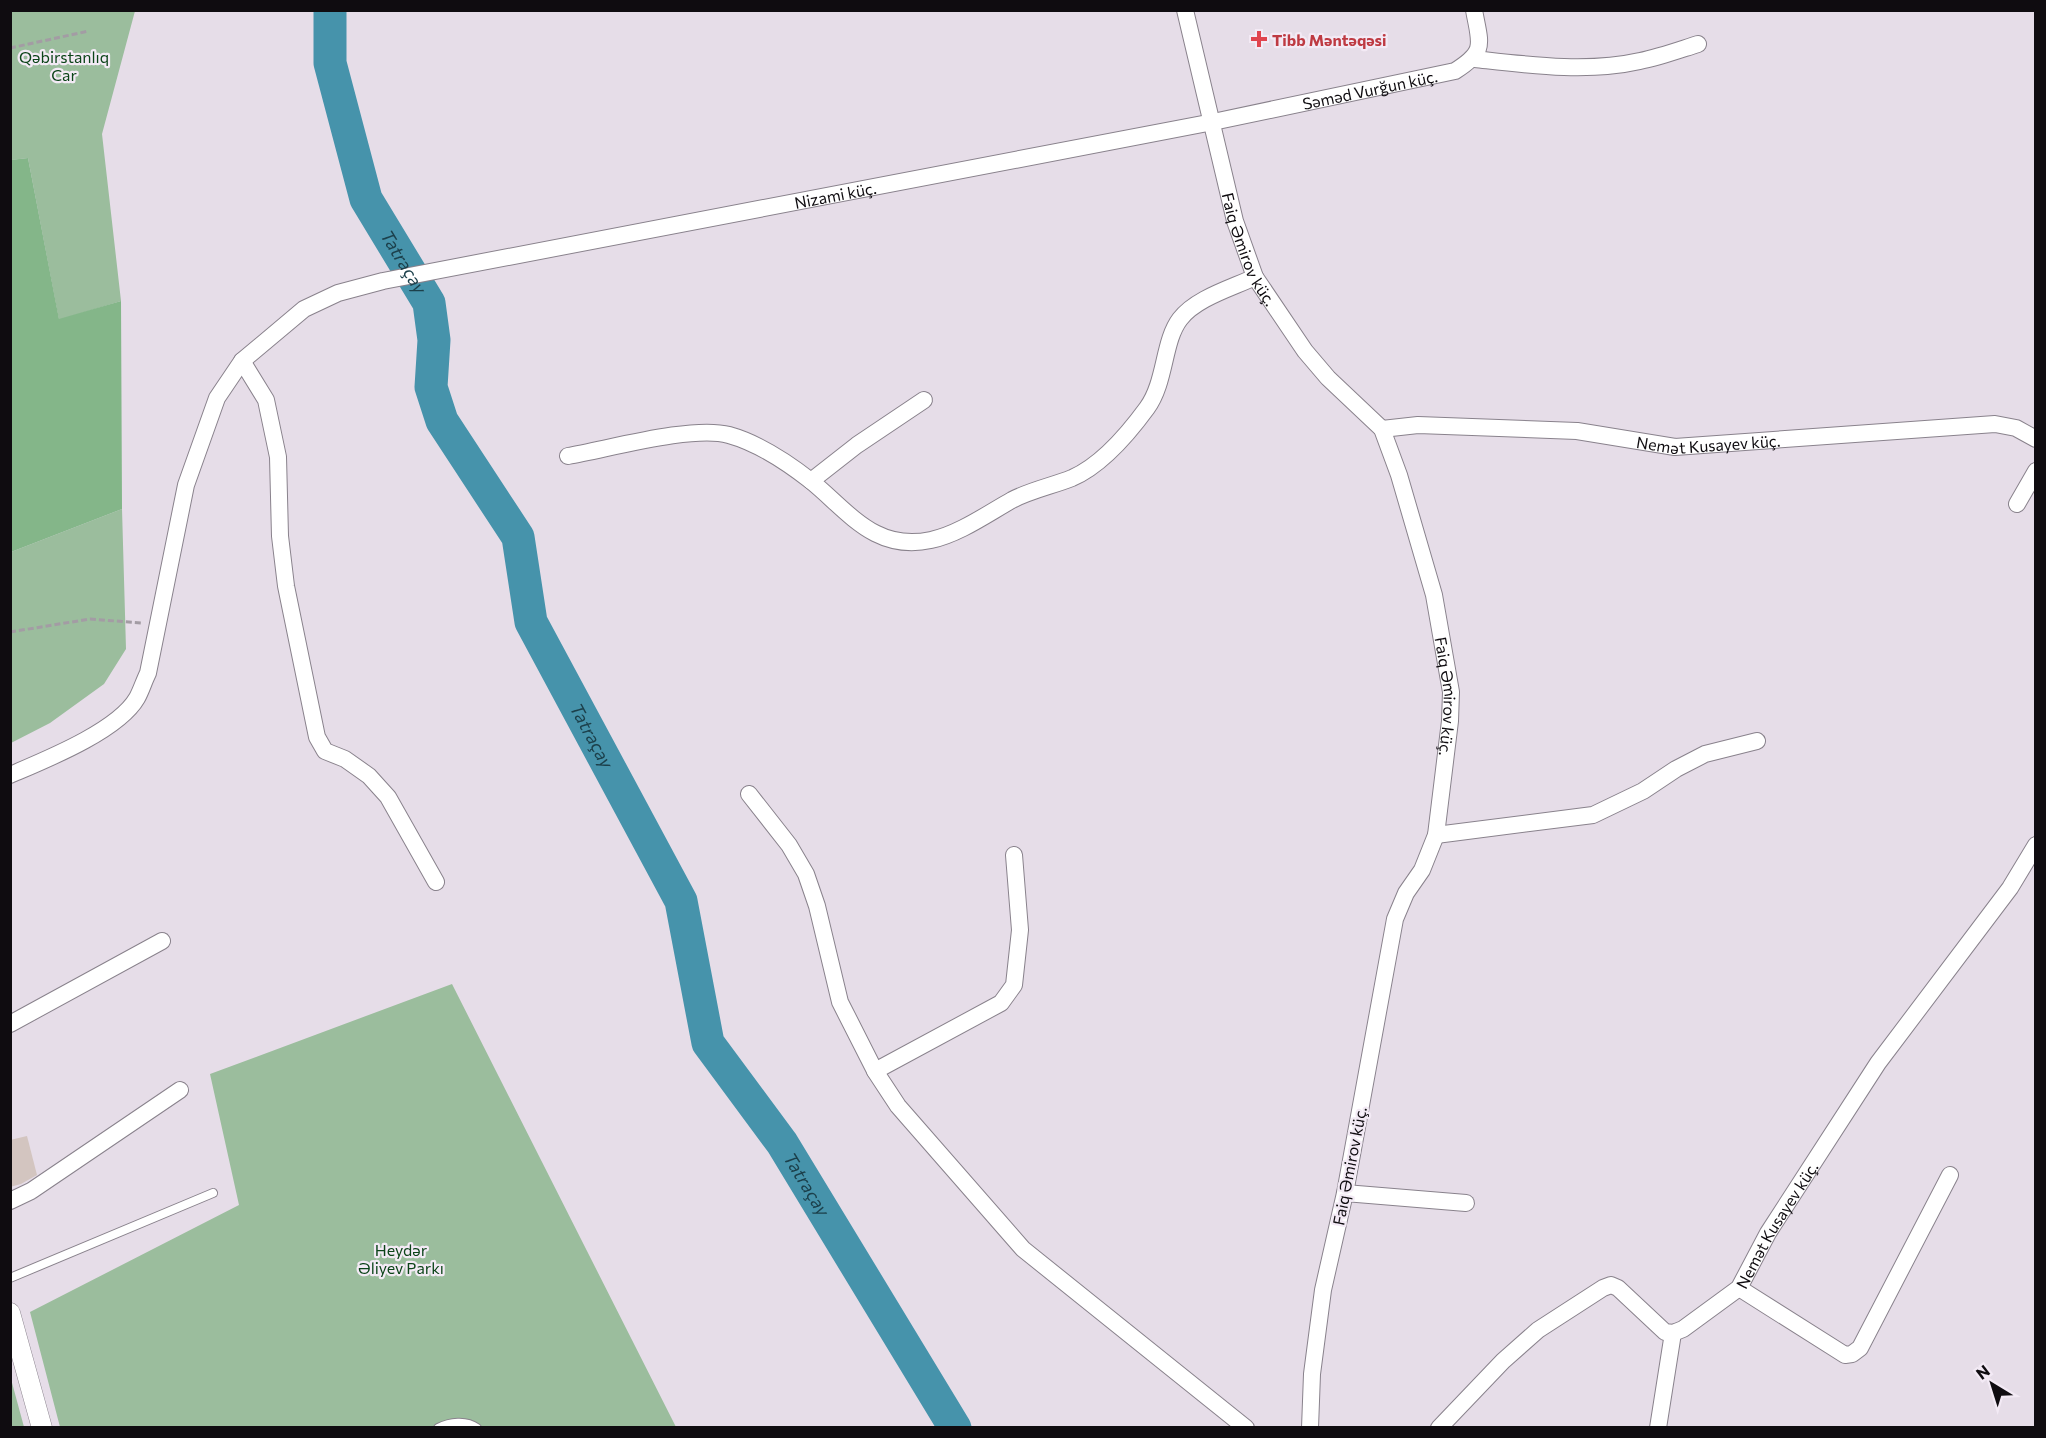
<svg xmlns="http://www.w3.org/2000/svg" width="2046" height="1438" font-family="Commissioner,sans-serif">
  <rect width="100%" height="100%" fill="#e6dde8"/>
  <!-- green -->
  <path fill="#9bbd9d" d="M11 11H135L102 134 121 301 59 320 28 158 11 160Z
    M122 509 126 649 104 684 50 723 11 743V552Z
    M452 984 676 1427H60L30 1312 239 1205 210 1074Z
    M11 1379 24 1427H11Z"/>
  <!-- forest -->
  <path fill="#84b689" d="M28 158 59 319 121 301 122 509 11 552 10 160Z"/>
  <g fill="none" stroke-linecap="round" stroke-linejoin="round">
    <!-- river -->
    <path stroke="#4693ab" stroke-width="33" id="s1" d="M330 10V63L366 199 429 303 434 340 431 387 442 421 518 537 531 622 681 901 708 1043 782 1143 955 1428"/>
  </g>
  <!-- building -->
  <path fill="#d3c5c0" d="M27 1136 37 1175 21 1184 10 1187V1140Z"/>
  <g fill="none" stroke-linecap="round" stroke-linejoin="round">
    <defs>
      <path id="service" d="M10 1278 213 1193
        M438 1428C450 1422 466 1420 477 1428"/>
      <g id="minor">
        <path id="s2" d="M1185 10 1235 221 1255 277 1305 351 1328 378 1382 429 1399 475 1434 595 1451 692 1450 721 1436 835 1422 870 1406 893 1395 919 1345 1193 1323 1290 1312 1374 1310 1428"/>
        <path d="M1475 59C1529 65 1587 73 1640 61 1660 57 1679 50 1698 44"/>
        <path d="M242 361 266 400 278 457 280 536 286 586 317 737 325 751 345 759 369 776 388 797 436 882"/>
        <path id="s3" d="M1382 429 1418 425 1577 431 1675 447 1995 424 2016 428 2036 439"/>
        <path d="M568 456C609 449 692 425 729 435 758 443 788 463 811 481 849 512 875 552 931 540 959 534 987 514 1012 500 1031 490 1052 486 1072 478 1102 465 1128 434 1147 408 1166 382 1163 341 1180 319 1196 298 1232 288 1255 277"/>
        <path d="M811 481 857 445 924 400"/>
        <path d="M2017 504 2036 471"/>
        <path id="s4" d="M10 775C45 760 118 731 137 698 141 691 144 681 148 673L186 485 217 398 242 361 304 309 338 293 383 281 1213 122 1455 71C1487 51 1480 44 1474 10"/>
        <path d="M749 794 789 845 806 874 817 906 840 1002 875 1071 898 1106 1023 1249 1246 1428"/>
        <path d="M1436 835 1593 815 1643 791 1676 769 1705 754 1757 741"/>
        <path d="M10 1024 162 941"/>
        <path d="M875 1071 1001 1003 1014 985 1020 930 1014 855"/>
        <path d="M1345 1193 1466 1203"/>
        <path d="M10 1201 31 1191 180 1090"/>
        <path d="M1739 1288 1845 1355 1852 1354 1860 1348 1950 1175"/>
        <path id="s5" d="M1439 1428 1503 1361 1538 1330 1603 1288 1611 1285 1618 1288 1665 1332 1673 1333 1683 1329 1739 1288 1768 1233 1878 1063 2010 888 2036 845"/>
        <path d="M1658 1428 1673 1333"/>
      </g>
      <path id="tertiary" d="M10 1313 42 1428"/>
    </defs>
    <!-- service casing -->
    <use href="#service" stroke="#89828c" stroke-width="10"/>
    <!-- minor casing -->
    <use href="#minor" stroke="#89828c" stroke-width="18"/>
    <!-- tertiary casing -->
    <use href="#tertiary" stroke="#89828c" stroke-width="21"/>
    <!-- path -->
    <path stroke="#a39ca4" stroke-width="3" stroke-dasharray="6 3" stroke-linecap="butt" d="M10 48 89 31
      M10 632 90 619 141 623"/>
    <!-- service -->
    <use href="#service" stroke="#fff" stroke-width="8"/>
    <!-- minor -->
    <use href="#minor" stroke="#fff" stroke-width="16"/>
    <!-- tertiary -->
    <use href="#tertiary" stroke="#fff" stroke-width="20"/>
  </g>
  <!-- markers -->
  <path fill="#e0444e" stroke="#f3eaf5" stroke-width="2" d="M1256 30h6v6h6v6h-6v6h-6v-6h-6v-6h6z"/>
  <g text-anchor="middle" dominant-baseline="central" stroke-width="4.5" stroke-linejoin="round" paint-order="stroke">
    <!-- health labels -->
    <g font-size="16" font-weight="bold" fill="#be3a42" stroke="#f3eaf5" text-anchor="start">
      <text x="1272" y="39">Tibb Məntəqəsi</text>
    </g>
    <!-- park labels -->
    <g font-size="16" fill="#0b4418" stroke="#f3eaf5">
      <text x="64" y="56">Qəbirstanlıq<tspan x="64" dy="18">Car</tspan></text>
      <text x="401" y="1249">Heydər<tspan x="401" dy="18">Əliyev Parkı</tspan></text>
    </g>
    <!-- street labels -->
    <g font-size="16" fill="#0f0c10" stroke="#f3eaf5">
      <text stroke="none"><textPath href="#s4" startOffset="1677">Səməd Vurğun küç.</textPath></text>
      <text stroke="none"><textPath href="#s4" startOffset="1132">Nizami küç.</textPath></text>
      <text stroke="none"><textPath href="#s2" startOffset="248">Faiq Əmirov küç.</textPath></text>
      <text stroke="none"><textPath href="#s3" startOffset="328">Nemət Kusayev küç.</textPath></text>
      <text stroke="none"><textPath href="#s2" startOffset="752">Faiq Əmirov küç.</textPath></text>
      <text transform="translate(1349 1166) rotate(-79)">Faiq Əmirov küç.</text>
      <text stroke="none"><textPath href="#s5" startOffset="459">Nemət Kusayev küç.</textPath></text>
    </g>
    <!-- water labels -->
    <g font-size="18" font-style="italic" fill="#1c404b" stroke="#f3eaf5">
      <text stroke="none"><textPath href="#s1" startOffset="267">Tatraçay</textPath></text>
      <text stroke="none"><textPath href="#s1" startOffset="789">Tatraçay</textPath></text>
      <text stroke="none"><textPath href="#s1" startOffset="1294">Tatraçay</textPath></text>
    </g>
  </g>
  <!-- border -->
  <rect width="2046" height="1438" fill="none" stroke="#0f0c10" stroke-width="24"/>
  <!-- north arrow -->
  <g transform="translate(1992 1384) rotate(322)" stroke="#f3eaf5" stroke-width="4.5" paint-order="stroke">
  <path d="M0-4.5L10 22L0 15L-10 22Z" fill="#0f0c10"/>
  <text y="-9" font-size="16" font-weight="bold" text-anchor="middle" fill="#0f0c10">N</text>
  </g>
</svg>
